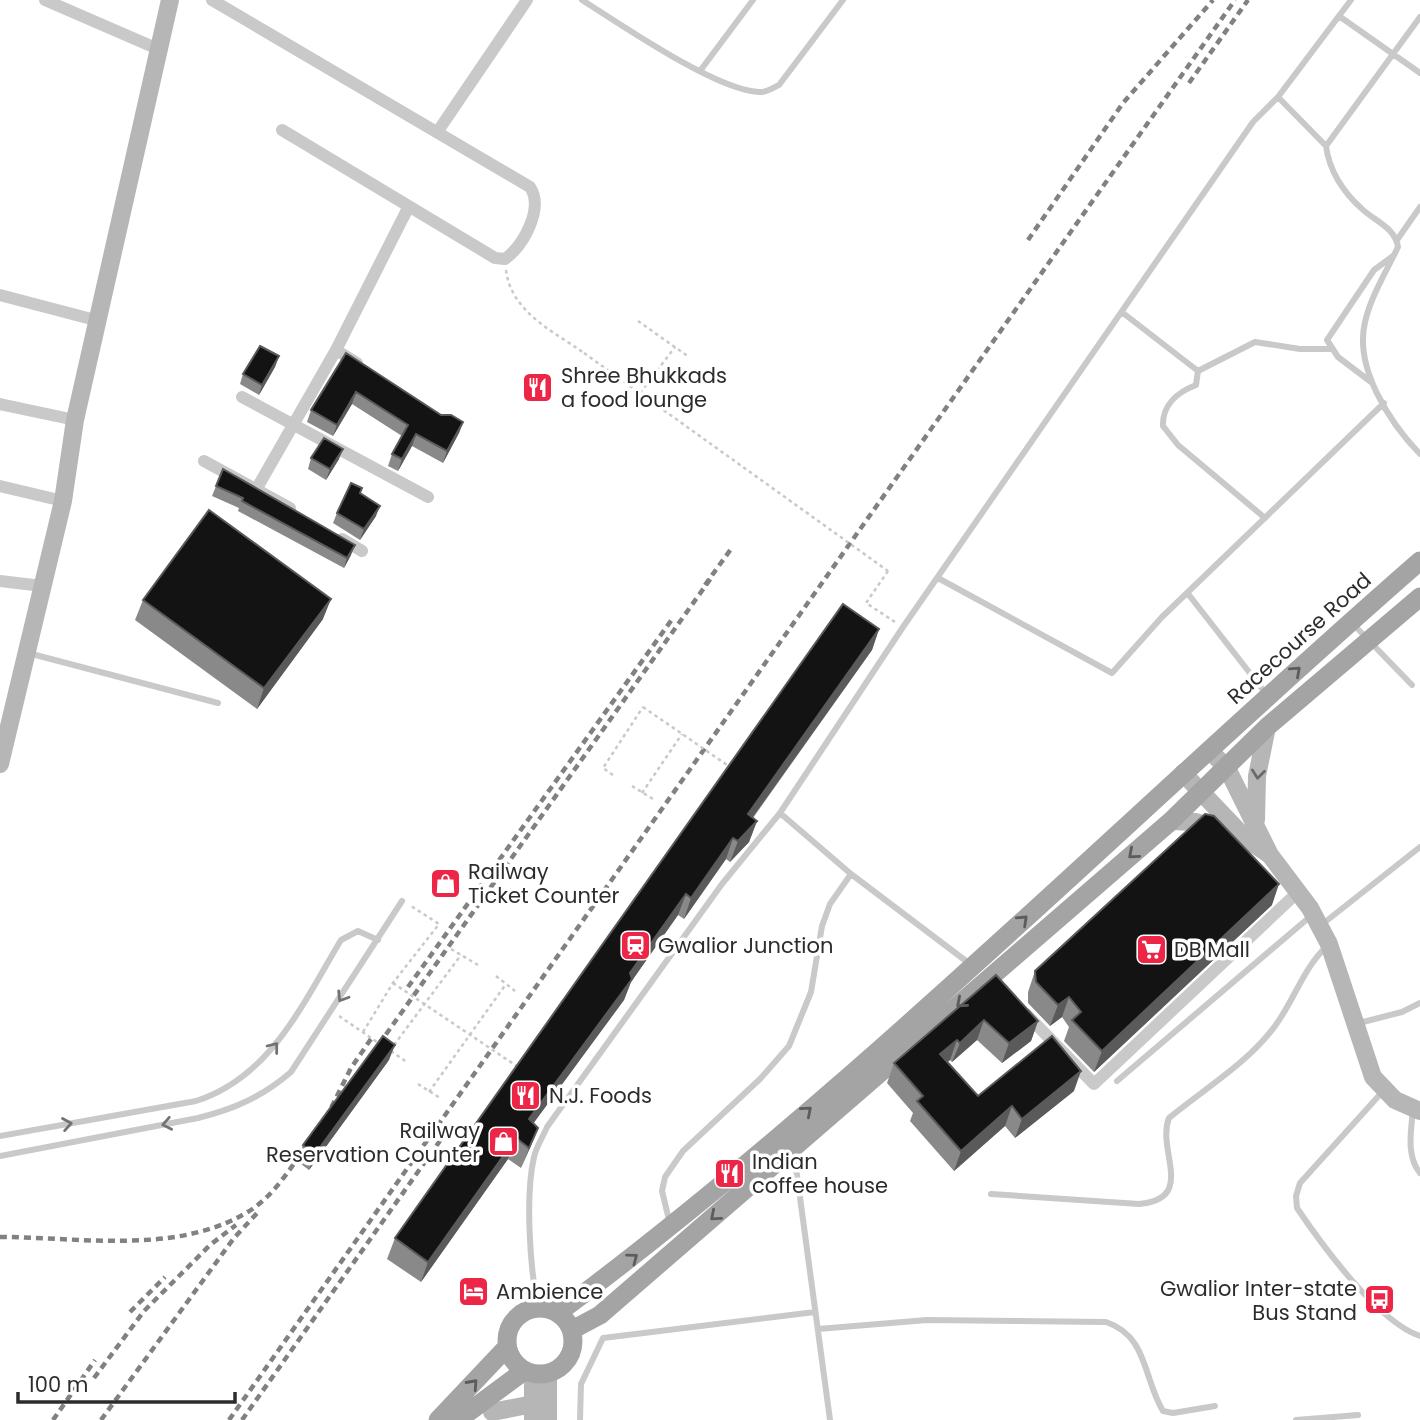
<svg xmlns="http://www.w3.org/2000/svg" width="1420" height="1420" font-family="Poppins,sans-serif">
  <rect width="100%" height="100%" fill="#fff"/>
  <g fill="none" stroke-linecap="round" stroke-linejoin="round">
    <!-- path -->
    <path stroke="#c9c9c9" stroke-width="2.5" stroke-dasharray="3.5 3.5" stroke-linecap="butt" d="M506 270C511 312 553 331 584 353
      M638 321 689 357
      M640 393 675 347
      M888 571 866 603 895 622
      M613 775 603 768 643 707
      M632 786 653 799
      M642 793 682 734
      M451 949 478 965
      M496 976 515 991
      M339 1016 380 1044
      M363 1032 393 983 439 924 411 906
      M394 1045 461 955
      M391 1051 408 1063
      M418 1084 440 1098
      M429 1092 506 984"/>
    <!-- lane -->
    <path stroke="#c9c9c9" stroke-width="6" d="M582 0C620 24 717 91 759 92 766 93 772 88 779 85L843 0
      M1339 16 1420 73
      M1420 17 1326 146C1329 170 1343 192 1361 208 1374 221 1395 227 1398 247 1386 272 1371 296 1365 322 1354 368 1390 423 1420 454
      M700 71 753 0
      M1278 97 1326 146
      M1397 240 1420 207
      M1123 313 1198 371 1196 385C1178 392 1162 405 1163 426L1178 445 1265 518
      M1198 371 1255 342 1300 349H1331
      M1371 382 1338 357 1327 340 1374 270 1393 256
      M938 578 1112 673 1162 617 1384 403
      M1189 595 1267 695
      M1352 623 1412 685
      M28 653 218 703
      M780 813 851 874 970 964
      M1320 926 1420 847
      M1359 1023 1402 1012 1420 1003
      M1117 1081 1312 915
      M1384 1090 1300 1183 1296 1196 1297 1208C1322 1245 1378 1322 1420 1336
      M1413 1110C1411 1131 1406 1156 1420 1173
      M0 1136 196 1101C271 1077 303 1003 341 940L358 931 378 940
      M794 1153 830 1420
      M0 1156 198 1118C234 1109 262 1097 291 1072L402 901
      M991 1194 1139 1204C1197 1199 1156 1150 1169 1118 1204 1089 1248 1063 1275 1026 1295 999 1303 968 1328 945
      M670 1224 662 1191 665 1177 683 1151 760 1079 789 1046 811 992 822 926 830 904 851 874
      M538 1308C530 1268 525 1196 534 1157 536 1147 543 1137 547 1127L722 884 780 813 903 627 1253 122 1278 97 1351 0
      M818 1329 927 1320 1106 1322C1148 1336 1143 1378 1163 1411L1173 1413 1215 1406
      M580 1420 581 1384 603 1338 815 1312
      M1296 1420 1358 1415"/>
    <!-- street -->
    <path stroke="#c9c9c9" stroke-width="12" d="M45 0 158 49
      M212 0 530 187C544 208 524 245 505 259L495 258 282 130
      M438 131 527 0
      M0 295 99 321
      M357 363 336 350 409 206
      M242 397 428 497
      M0 404 75 420
      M204 461 290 508
      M0 486 63 501
      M257 488 336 350
      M342 539 362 551
      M0 581 42 586
      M1026 1014 1094 1084 1298 892"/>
    <!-- secondary -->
    <path stroke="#b6b6b6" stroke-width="18" d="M1209 750 1227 768 1270 855 1310 908 1329 944 1373 1077 1395 1100 1420 1111
      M0 764 63 501 75 420 170 0
      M1183 773 1245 838 1270 855
      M1256 820 1257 776 1267 727
      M1171 821 1196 822 1219 829
      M548 1373V1420
      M492 1412 533 1404
      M533 1420V1374"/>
    <!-- primary -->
    <path stroke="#a4a4a4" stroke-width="19" d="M507 1341a33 33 0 1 1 66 0a33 33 0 1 1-66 0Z
      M558 1313C864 1085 1133 811 1420 561
      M572 1330 600 1315 1171 821 1267 727 1420 597
      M438 1420 507 1347
      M458 1420 524 1371"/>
    <!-- rail -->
    <path stroke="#818181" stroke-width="4.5" stroke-dasharray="7 5" stroke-linecap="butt" d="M1189 83 1248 0
      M1028 240 1123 103 1213 0
      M705 585 731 549
      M408 987 673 618
      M372 1054 711 578
      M326 1118 351 1068 373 1036
      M0 1237C80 1237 174 1255 246 1213 274 1197 291 1167 309 1142
      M130 1312 165 1277
      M94 1378 144 1311 210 1245 236 1225
      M53 1420 95 1360
      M101 1420 234 1238 259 1211
      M229 1420 1235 0
      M242 1420 449 1128"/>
    <!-- path-bridge -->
    <path stroke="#c9c9c9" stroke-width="2.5" stroke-dasharray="3.5 3.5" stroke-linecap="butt" d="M584 353 888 571
      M643 707 730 767
      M393 983 518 1067"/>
  </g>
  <!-- wall -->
  <path fill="#898989" d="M346 353 441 415 463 422 459 433 443 463 412 446 398 471 388 466 392 454 402 436 352 404 333 436 307 422 311 410Z
    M279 356 275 367 259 395 240 384 243 374Z
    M311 458 339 459 326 480 308 469Z
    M223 469 351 555 344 568 238 511 239 508 212 496Z
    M360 493 376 516 360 540 333 523 337 513Z
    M143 600 323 619 257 709 135 620Z
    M879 629 872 650 753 818 757 821 749 842 730 862 726 859 684 919 678 915 631 982 624 1000 533 1123 538 1128 521 1168 508 1159 421 1282 387 1259 395 1238Z
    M1272 905 1094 1072 1064 1041 1069 1027 1062 1017 1050 1026 1028 1003V992L1035 971Z
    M996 975 1038 1021 1031 1041 1002 1063 977 1040 952 1062 950 1060 947 1062 978 1096 1074 1091 1015 1138 1005 1126 954 1171 910 1121 913 1113 887 1083 894 1063Z
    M389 1060 309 1170 297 1161 303 1145Z"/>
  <!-- shaded-wall -->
  <path fill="#5a5a5a" d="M279 356 275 367 259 395 262 385Z
    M356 392 352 404 333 436 337 425Z
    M463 422 459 433 443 463 447 451Z
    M416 434 412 446 398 471 402 459Z
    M343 449 339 459 326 480 330 469Z
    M380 506 376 516 360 540 364 529Z
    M355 545 351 555 344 568 347 558Z
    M331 599 323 619 257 709 264 688Z
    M879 629 872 650 740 835 748 814Z
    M757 821 749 842 730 862 738 841Z
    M733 838 726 859 684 919 691 898Z
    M1279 884 1272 905 1094 1072 1102 1051Z
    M686 894 678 915 631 982 624 1000 522 1139 529 1119Z
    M1069 997 1062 1017 1050 1026 1058 1005Z
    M984 1020 977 1040 952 1062 960 1043Z
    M1038 1021 1031 1041 1002 1063 1009 1043Z
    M957 1040 950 1060 933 1074 940 1054Z
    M395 1045 389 1060 309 1170 315 1154Z
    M1081 1071 1074 1091 1015 1138 1022 1119Z
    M1012 1106 1005 1126 954 1171 961 1151Z
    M538 1128 530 1148 521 1168 529 1148Z
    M516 1138 508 1159 421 1282 428 1262Z"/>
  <!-- building -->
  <path fill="#131313" stroke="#5a5a5a" stroke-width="2" d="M260 346 279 356 262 385 243 374Z
    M346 353 441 415H451L463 422 447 451 416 434 402 459 392 454 408 425 356 392 337 425 311 410Z
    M324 438 343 449 330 469 311 458Z
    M223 469 355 545 347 558 242 501 243 498 216 486Z
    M351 483 362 488 360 493 380 506 364 529 337 513Z
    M209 510 331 599 264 688 143 600Z
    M843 604 879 629 748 814 757 821 738 841 733 838 691 898 686 894 630 973 632 979 529 1119 538 1128 529 1148 516 1138 428 1262 395 1238Z
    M1205 814 1214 816 1279 884 1102 1051 1072 1020 1081 1012 1069 997 1058 1005 1036 982 1035 971Z
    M996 975 1038 1021 1009 1043 984 1020 960 1043 957 1040 940 1054 978 1096 1052 1036 1081 1071 1022 1119 1012 1106 961 1151 917 1101 923 1096 894 1063Z
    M383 1036 395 1045 315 1154 303 1145Z"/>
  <!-- one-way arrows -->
  <defs><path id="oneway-chevron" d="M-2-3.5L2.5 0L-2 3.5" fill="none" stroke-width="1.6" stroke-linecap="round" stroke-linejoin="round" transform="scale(1.75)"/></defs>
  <g stroke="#5c5c5c">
    <use href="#oneway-chevron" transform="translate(1296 671) rotate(-42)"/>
    <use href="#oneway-chevron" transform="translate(1133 854) rotate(139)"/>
    <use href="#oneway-chevron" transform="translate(1023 920) rotate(-43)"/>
    <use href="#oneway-chevron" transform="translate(961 1003) rotate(139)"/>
    <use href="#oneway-chevron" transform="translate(807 1111) rotate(-41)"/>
    <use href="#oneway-chevron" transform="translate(715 1216) rotate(139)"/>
    <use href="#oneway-chevron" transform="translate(633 1258) rotate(-37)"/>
    <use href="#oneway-chevron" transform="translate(473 1384) rotate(-48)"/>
  </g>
  <use stroke="#6a6a6a" href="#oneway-chevron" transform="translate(1258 774) rotate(96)"/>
  <g stroke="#737373">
    <use href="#oneway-chevron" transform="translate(342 997) rotate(122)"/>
    <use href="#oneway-chevron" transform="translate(274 1047) rotate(-52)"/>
    <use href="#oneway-chevron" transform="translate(67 1124) rotate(-10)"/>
    <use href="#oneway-chevron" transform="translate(167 1124) rotate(169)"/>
  </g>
  <!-- icons -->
  <defs>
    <symbol id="restaurant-square" viewBox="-11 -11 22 22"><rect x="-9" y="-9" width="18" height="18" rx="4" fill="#ed2546" stroke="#fff"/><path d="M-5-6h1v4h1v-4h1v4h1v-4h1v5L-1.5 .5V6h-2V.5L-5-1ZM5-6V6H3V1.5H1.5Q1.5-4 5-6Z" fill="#fff"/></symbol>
    <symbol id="shop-square" viewBox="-11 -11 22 22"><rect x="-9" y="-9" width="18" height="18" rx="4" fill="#ed2546" stroke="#fff"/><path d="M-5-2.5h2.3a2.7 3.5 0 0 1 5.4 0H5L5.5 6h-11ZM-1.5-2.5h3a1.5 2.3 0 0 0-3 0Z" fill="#fff"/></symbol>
    <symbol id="station-square" viewBox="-11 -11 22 22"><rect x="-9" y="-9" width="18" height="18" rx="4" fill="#ed2546" stroke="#fff"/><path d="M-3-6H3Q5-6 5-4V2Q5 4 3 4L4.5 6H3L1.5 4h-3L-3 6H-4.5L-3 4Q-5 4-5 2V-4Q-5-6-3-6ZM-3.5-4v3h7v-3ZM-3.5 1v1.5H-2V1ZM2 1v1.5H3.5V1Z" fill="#fff"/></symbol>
    <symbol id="supermarket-square" viewBox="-11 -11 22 22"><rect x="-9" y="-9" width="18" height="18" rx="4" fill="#ed2546" stroke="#fff"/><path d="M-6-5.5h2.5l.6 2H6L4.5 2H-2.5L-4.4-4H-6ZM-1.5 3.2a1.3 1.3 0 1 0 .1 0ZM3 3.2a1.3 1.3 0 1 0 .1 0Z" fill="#fff"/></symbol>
    <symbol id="hotel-square" viewBox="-11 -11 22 22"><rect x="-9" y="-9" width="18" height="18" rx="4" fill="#ed2546" stroke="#fff"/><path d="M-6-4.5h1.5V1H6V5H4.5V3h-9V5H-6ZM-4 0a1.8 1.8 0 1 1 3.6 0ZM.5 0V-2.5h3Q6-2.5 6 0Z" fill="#fff"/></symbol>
    <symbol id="bus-square" viewBox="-11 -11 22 22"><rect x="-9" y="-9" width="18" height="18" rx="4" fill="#ed2546" stroke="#fff"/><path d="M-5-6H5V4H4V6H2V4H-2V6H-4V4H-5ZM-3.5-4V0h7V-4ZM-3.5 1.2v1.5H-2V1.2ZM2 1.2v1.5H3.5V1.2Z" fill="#fff"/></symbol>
  </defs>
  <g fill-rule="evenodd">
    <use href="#restaurant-square" x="520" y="370" width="35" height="35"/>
    <use href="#shop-square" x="428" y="866" width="35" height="35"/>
    <use href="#station-square" x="618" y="928" width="35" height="35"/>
    <use href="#supermarket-square" x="1134" y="932" width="35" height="35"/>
    <use href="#restaurant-square" x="508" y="1078" width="35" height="35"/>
    <use href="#shop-square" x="486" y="1124" width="35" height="35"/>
    <use href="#restaurant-square" x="712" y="1156" width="35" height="35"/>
    <use href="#hotel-square" x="456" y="1274" width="35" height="35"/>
    <use href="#bus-square" x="1362" y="1282" width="35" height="35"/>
  </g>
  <g text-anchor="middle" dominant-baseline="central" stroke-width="7" stroke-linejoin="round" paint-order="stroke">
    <!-- poi labels -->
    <g font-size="21" fill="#2c2c2c" stroke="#fff" text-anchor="start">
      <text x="561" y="375">Shree Bhukkads<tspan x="561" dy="24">a food lounge</tspan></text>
      <text x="468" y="871">Railway<tspan x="468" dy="24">Ticket Counter</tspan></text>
      <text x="658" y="945">Gwalior Junction</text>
      <text x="1174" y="949">DB Mall</text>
      <text x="549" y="1095">N.J. Foods</text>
      <text x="480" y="1130" text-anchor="end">Railway<tspan x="480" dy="24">Reservation Counter</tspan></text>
      <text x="752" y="1161">Indian<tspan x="752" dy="24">coffee house</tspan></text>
      <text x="1357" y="1288" text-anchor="end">Gwalior Inter-state<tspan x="1357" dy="24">Bus Stand</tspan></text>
      <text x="496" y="1291">Ambience</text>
    </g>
    <!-- street labels -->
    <g font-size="21" fill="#2c2c2c" stroke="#fff">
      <text transform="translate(1299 638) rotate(-42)">Racecourse Road</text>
    </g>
  </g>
  <!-- scale -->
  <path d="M18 1392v10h217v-10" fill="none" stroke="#2c2c2c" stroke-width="3.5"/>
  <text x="28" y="1392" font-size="21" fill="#2c2c2c" stroke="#ffffff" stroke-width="5" paint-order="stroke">100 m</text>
</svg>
